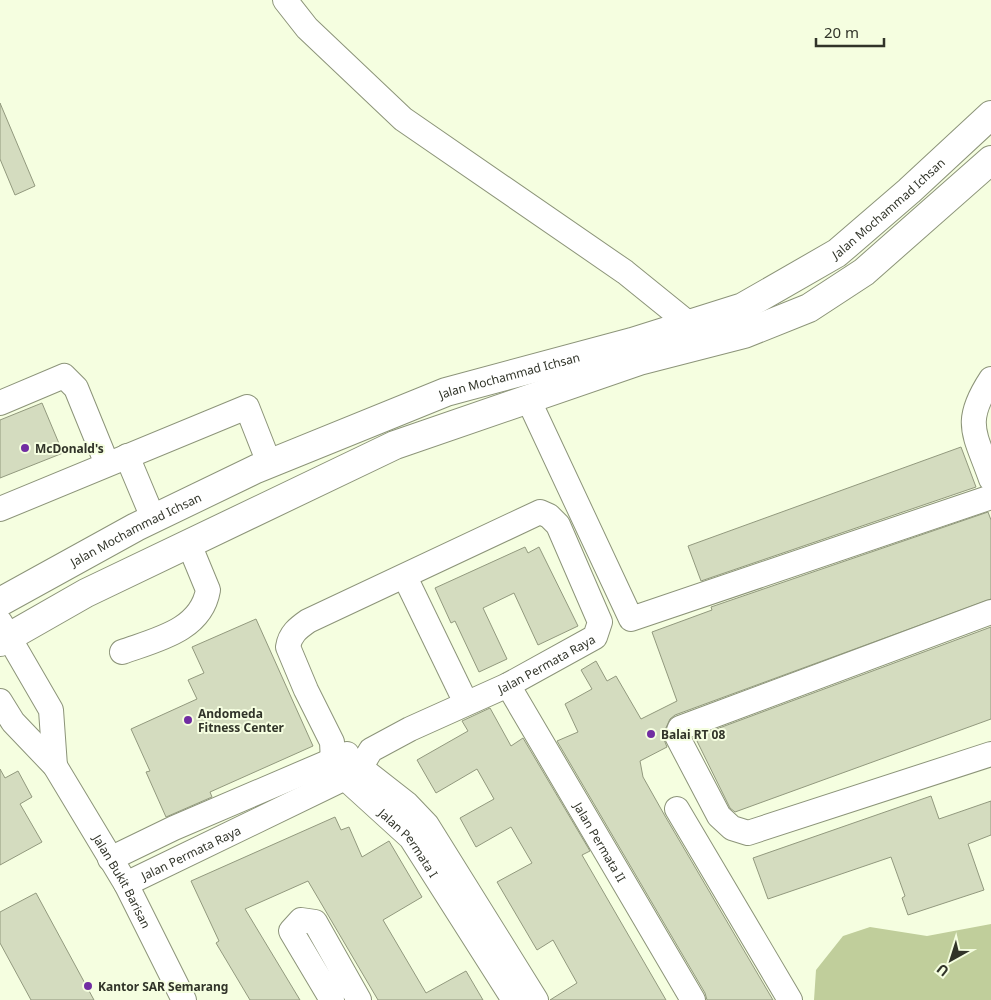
<svg xmlns="http://www.w3.org/2000/svg" width="991" height="1000" font-family="'Noto Sans',sans-serif">
  <rect width="100%" height="100%" fill="#f5fee0"/>
  <!-- green -->
  <path fill="#c0ce9b" d="M991 924V1000H814L816 970 843 936 870 927 927 936Z"/>
  <!-- building -->
  <path fill="#d4dcbf" stroke="#92997e" d="M0 103 35 186 15 195 0 159Z
    M42 403 63 453 0 478V420Z
    M961 447 976 487 701 581 688 546Z
    M988 512 991 520V599L675 715 670 719 664 732 663 737 667 747 640 761 643 777 665 816 773 1000H707L705 993 557 741 578 732 565 704 592 689 581 670 596 661 607 681 616 676 641 719 677 701 652 632 712 610 711 607Z
    M525 547 528 553 539 547 578 626 538 645 514 593 483 608 507 659 479 672 455 621 451 623 435 588Z
    M256 619 313 746 210 792 212 797 166 817 146 772 150 771 131 729 197 699 188 680 204 673 192 647Z
    M991 627V719L735 812 730 808 695 737Z
    M490 708 511 746 523 738 590 851 582 855 666 1000H550L577 983 553 940 537 950 497 882 532 863 511 827 476 847 460 818 494 799 477 769 436 793 417 760 468 731 462 721Z
    M0 769 5 778 18 771 32 797 20 804 42 842 0 865Z
    M931 796 939 819 991 801V835L968 844 984 890 908 915 902 898 905 896 891 857 768 899 753 858Z
    M335 817 341 830 349 827 362 857 389 841 422 897 383 920 426 993 466 971 483 1000H378L308 881 245 909 300 1000H250L216 943 219 941 191 881Z
    M36 893 94 1000H31L0 943V912Z"/>
  <g fill="none" stroke-linecap="round" stroke-linejoin="round">
    <defs>
      <g id="minor">
        <path d="M285 0 307 28 403 119 625 272 688 323"/>
        <path d="M991 379C962 423 975 433 991 479"/>
        <path d="M529 401 631 619 991 497"/>
        <path d="M0 403 64 376 76 388 107 464"/>
        <path d="M127 456 153 518"/>
        <path d="M0 509 247 407 269 463"/>
        <path d="M405 577 466 703"/>
        <path d="M991 612 680 728 677 736 719 816 732 828 748 833 991 754"/>
        <path d="M0 622 51 710 55 766"/>
        <path d="M122 652C155 640 201 631 208 590L189 544"/>
        <path id="s1" d="M508 685 693 1000"/>
        <path id="s2" d="M0 701 13 722 55 766 126 884 184 1000"/>
        <path d="M347 757 407 804 427 825 536 1000"/>
        <path d="M677 809 790 1000"/>
        <path d="M110 859 174 828 347 754"/>
        <path id="s3" d="M126 884 345 778 360 768 371 750 410 729 508 685 595 637 600 622 558 525 549 516 540 512 308 621C298 628 290 634 288 647L306 690 332 742 333 762 345 778 411 838 514 1000"/>
        <path d="M332 1000 291 931 301 920 315 922 359 1000"/>
      </g>
      <g id="major">
        <path id="s4" d="M0 602 136 527 256 469 446 392 632 342 743 307 837 253 909 191 991 115"/>
        <path d="M0 642 86 593 395 445 639 361 744 334 809 308 864 272 991 160"/>
      </g>
    </defs>
    <!-- minor casing -->
    <use href="#minor" stroke="#8c9479" stroke-width="26"/>
    <!-- major casing -->
    <use href="#major" stroke="#8c9479" stroke-width="30"/>
    <!-- minor -->
    <use href="#minor" stroke="#fff" stroke-width="24"/>
    <!-- major -->
    <use href="#major" stroke="#fff" stroke-width="28"/>
  </g>
  <!-- markers -->
  <g fill="#712da2" stroke="#f5fee0" stroke-width="2">
    <circle cx="25" cy="448" r="5"/>
    <circle cx="188" cy="720" r="5"/>
    <circle cx="651" cy="734" r="5"/>
    <circle cx="88" cy="986" r="5"/>
  </g>
  <g text-anchor="middle" dominant-baseline="central" stroke-width="4" stroke-linejoin="round" paint-order="stroke">
    <!-- street labels -->
    <g font-size="12" fill="#313429" stroke="#f5fee0">
      <text stroke="none"><textPath href="#s4" startOffset="979">Jalan Mochammad Ichsan</textPath></text>
      <text stroke="none"><textPath href="#s4" startOffset="559">Jalan Mochammad Ichsan</textPath></text>
      <text stroke="none"><textPath href="#s4" startOffset="154">Jalan Mochammad Ichsan</textPath></text>
      <text stroke="none"><textPath href="#s3" startOffset="478">Jalan Permata Raya</textPath></text>
      <text stroke="none"><textPath href="#s1" startOffset="182">Jalan Permata II</textPath></text>
      <text stroke="none"><textPath href="#s3" startOffset="1204">Jalan Permata I</textPath></text>
      <text stroke="none"><textPath href="#s3" startOffset="72">Jalan Permata Raya</textPath></text>
      <text stroke="none"><textPath href="#s2" startOffset="219">Jalan Bukit Barisan</textPath></text>
    </g>
    <!-- poi labels -->
    <g font-size="12" font-weight="bold" fill="#313429" stroke="#f5fee0" text-anchor="start">
      <text x="35" y="448">McDonald's</text>
      <text x="198" y="713">Andomeda<tspan x="198" dy="14">Fitness Center</tspan></text>
      <text x="661" y="734">Balai RT 08</text>
      <text x="98" y="986">Kantor SAR Semarang</text>
    </g>
  </g>
  <!-- north arrow -->
  <g transform="translate(951 960) rotate(219)" stroke="#f5fee0" stroke-width="4" paint-order="stroke">
  <path d="M0-4L9 19L0 12L-9 19Z" fill="#313429"/>
  <text y="-8" font-size="14" font-weight="bold" text-anchor="middle" fill="#313429">U</text>
  </g>
  <!-- scale -->
  <path d="M816 38v8h68v-8" fill="none" stroke="#313429" stroke-width="2.5"/>
  <text x="824" y="38" font-size="15" fill="#313429" stroke="#f5fee0" stroke-width="4" paint-order="stroke">20 m</text>
</svg>
